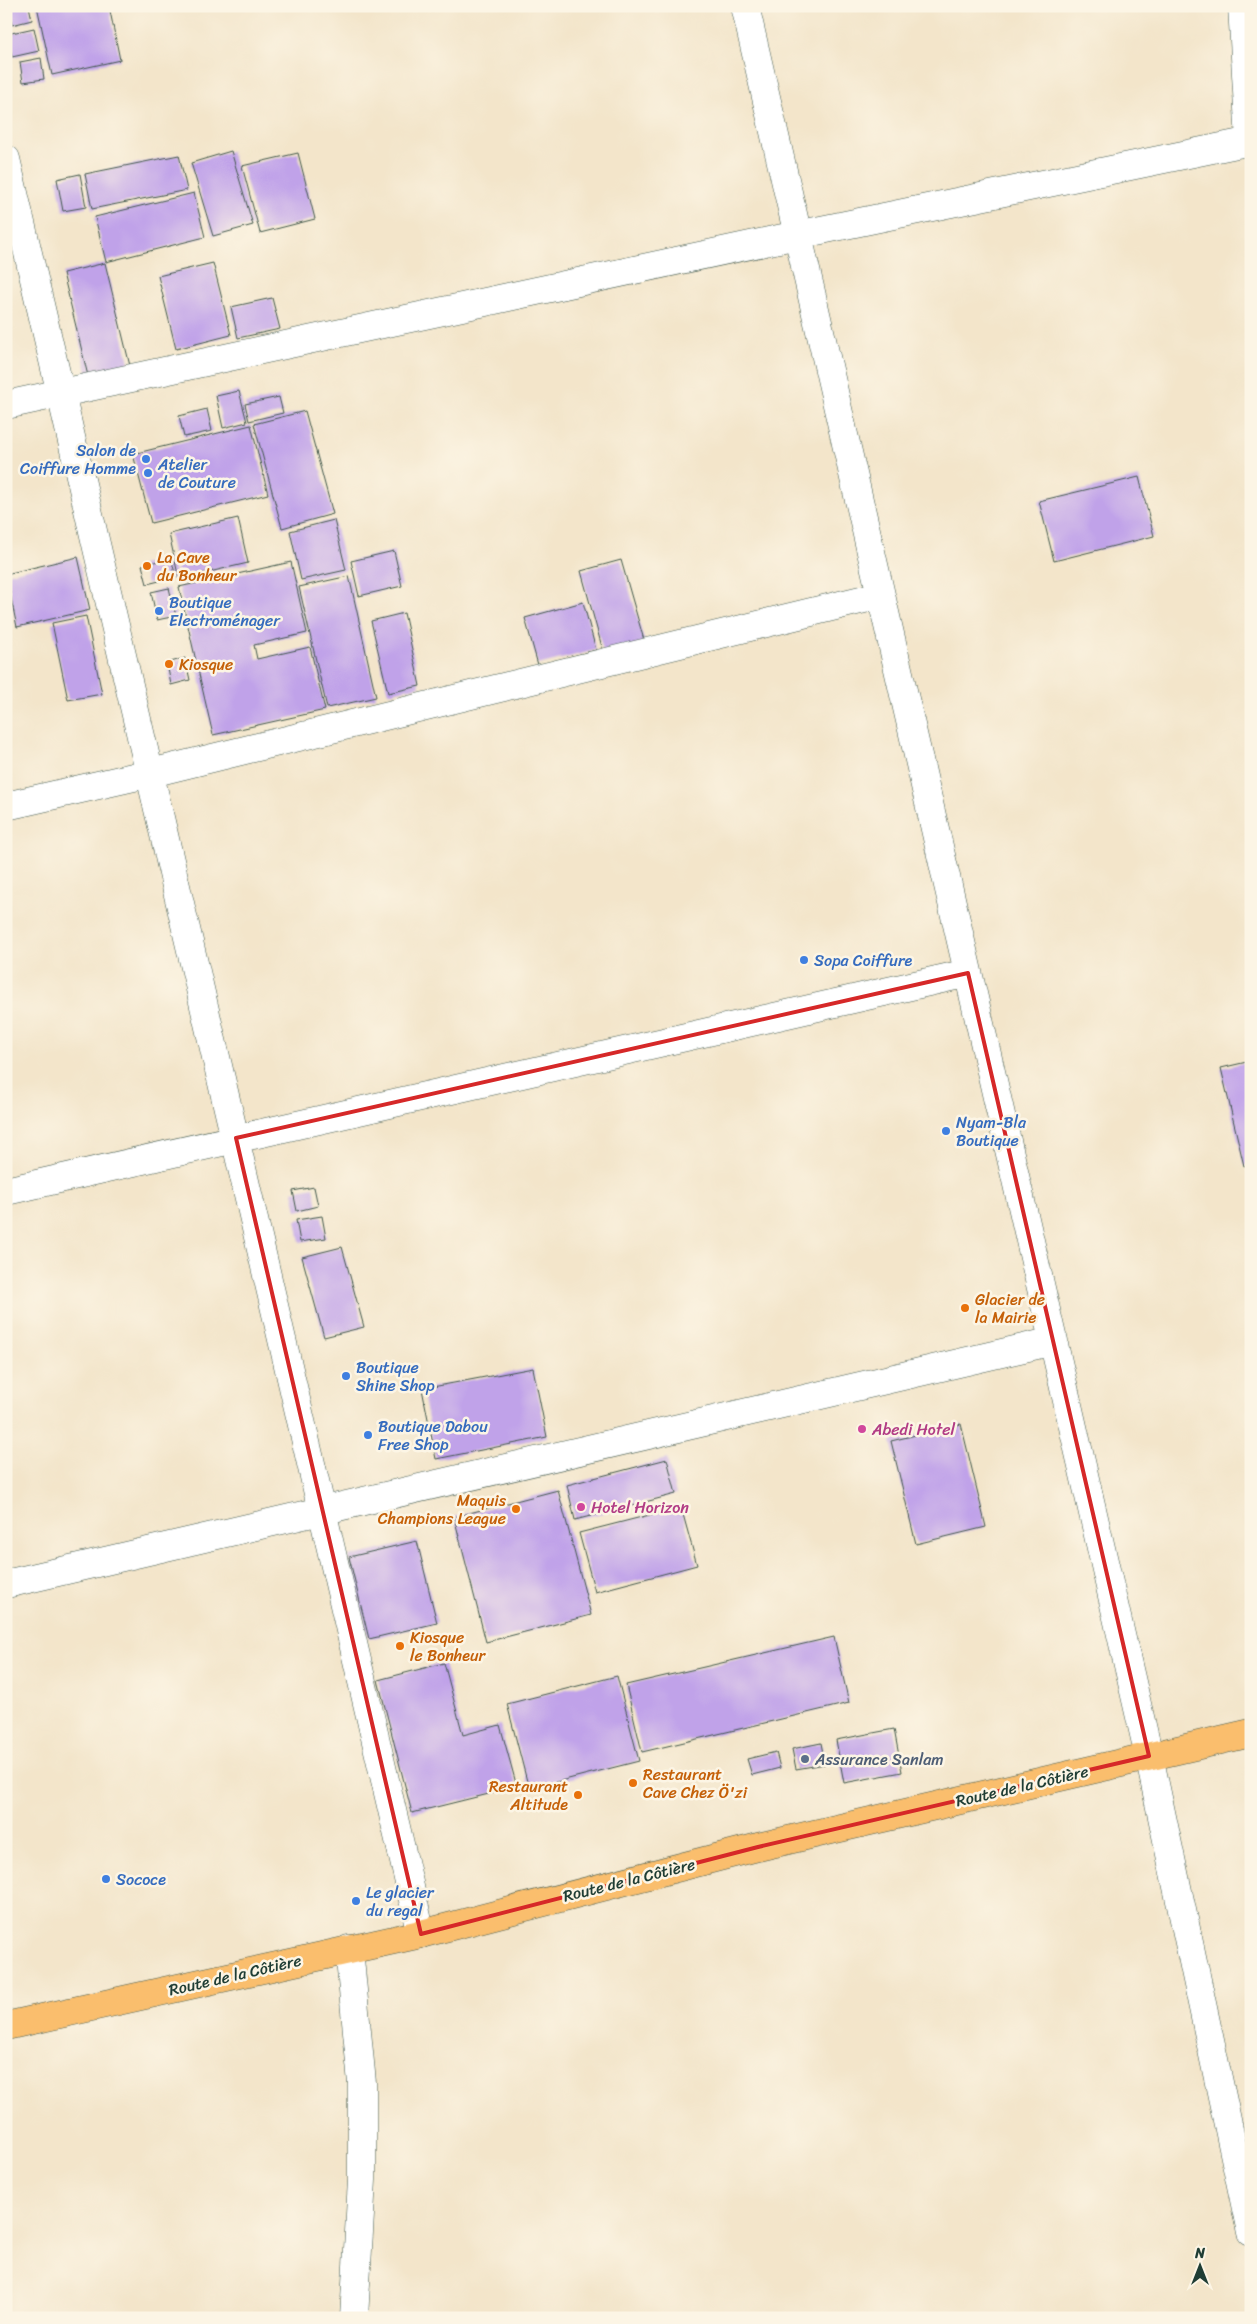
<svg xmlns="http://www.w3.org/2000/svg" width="1257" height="2324" font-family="Sriracha,sans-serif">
  <rect width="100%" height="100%" fill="#fcf5e5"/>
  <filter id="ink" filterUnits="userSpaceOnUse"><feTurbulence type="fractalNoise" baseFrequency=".02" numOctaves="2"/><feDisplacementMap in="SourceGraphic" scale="10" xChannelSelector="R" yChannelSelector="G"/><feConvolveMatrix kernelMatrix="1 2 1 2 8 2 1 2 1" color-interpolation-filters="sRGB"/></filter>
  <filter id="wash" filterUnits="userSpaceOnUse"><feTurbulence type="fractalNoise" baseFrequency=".0096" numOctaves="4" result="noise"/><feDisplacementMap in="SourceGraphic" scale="20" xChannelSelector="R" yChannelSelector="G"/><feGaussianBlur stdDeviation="1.12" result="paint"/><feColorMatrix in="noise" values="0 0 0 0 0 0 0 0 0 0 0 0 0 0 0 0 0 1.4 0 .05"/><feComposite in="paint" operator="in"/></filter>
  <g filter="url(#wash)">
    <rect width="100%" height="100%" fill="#f3e5ca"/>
    <g id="blocks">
      <!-- building -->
      <path fill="#c0a2e9" d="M7 6H29L32 20 12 25Z
        M37 6H109L120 60 52 75Z
        M34 28 39 51 12 57 7 34Z
        M41 58 44 79 23 82 20 62Z
        M231 151 253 225 213 236 191 163Z
        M298 153 315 219 260 233 242 166Z
        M179 155 187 190 92 209 85 174Z
        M80 174 86 207 63 211 57 179Z
        M194 193 205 237 106 262 95 217Z
        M105 263 130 366 88 376 63 273Z
        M213 263 231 335 176 349 158 276Z
        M272 298 280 329 238 338 231 307Z
        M239 391 247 422 223 428 216 396Z
        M279 397 283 413 249 421 245 404Z
        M207 409 212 431 184 437 179 416Z
        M305 411 333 514 282 528 254 424Z
        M251 425 268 494 151 523 133 454Z
        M1139 477 1154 536 1054 561 1039 501Z
        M238 518 248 563 179 579 169 534Z
        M334 520 346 570 301 580 290 531Z
        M394 551 402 586 359 596 351 561Z
        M78 557 90 610 17 627 6 574Z
        M171 558 176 577 147 584 142 565Z
        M621 560 646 647 605 658 581 571Z
        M291 562 307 633 254 645 257 659 310 647 325 710 213 735 179 587Z
        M349 576 376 697 327 708 299 587Z
        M169 588 176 616 157 620 151 592Z
        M583 602 596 650 538 665 525 618Z
        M404 613 420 686 388 693 371 621Z
        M86 616 102 694 68 700 52 623Z
        M185 658 190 680 171 685 167 663Z
        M1251 1061V1164L1244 1166 1221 1068Z
        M314 1187 318 1206 297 1211 293 1191Z
        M322 1216 326 1238 300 1242 296 1220Z
        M342 1247 364 1327 324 1337 302 1257Z
        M533 1368 547 1437 436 1459 422 1389Z
        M961 1424 986 1527 916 1544 891 1441Z
        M667 1459 676 1494 575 1520 567 1485Z
        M558 1490 591 1615 486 1642 454 1517Z
        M681 1507 697 1565 595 1592 579 1533Z
        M417 1541 437 1623 369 1639 349 1557Z
        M834 1637 849 1703 642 1752 626 1685Z
        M444 1663 463 1735 500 1725 517 1787 412 1813 378 1680Z
        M617 1676 639 1761 529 1789 507 1704Z
        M894 1729 902 1772 844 1783 836 1740Z
        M821 1743 825 1764 796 1769 792 1749Z
        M776 1752 780 1768 752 1775 747 1759Z"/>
    </g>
  </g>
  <g filter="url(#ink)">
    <use href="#blocks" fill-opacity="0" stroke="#3f564a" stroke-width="1"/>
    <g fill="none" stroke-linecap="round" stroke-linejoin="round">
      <defs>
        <path id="minor" d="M745 6 1149 1756 1251 2232
          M1242 6 1250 142
          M6 159 421 1934
          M6 405 797 235 1251 141
          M6 806 151 773 881 595
          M6 1191 968 973
          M6 1584 1054 1341
          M349 1949 362 2083V2180L354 2318"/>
        <path id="major" d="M6 2026 421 1934 758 1847 1251 1733"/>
      </defs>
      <!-- minor casing -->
      <use href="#minor" stroke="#3f564a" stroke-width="29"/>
      <!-- major casing -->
      <use href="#major" stroke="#3f564a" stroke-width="29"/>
      <!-- minor -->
      <use href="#minor" stroke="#fff" stroke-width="28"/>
      <!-- major -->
      <use href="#major" stroke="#fabe6d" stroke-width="28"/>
    </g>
  </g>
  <!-- marked area -->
  <path fill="none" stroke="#d62828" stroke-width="4" stroke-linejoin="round" d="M968 973 1149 1756 758 1847 421 1934 236 1138Z"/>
  <!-- markers -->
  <g fill="#3f7fe0" stroke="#fcf5e5" stroke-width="2">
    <circle cx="146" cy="459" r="5"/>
    <circle cx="148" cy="473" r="5"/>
    <circle cx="159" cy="611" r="5"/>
    <circle cx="804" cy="960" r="5"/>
    <circle cx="946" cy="1131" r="5"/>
    <circle cx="346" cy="1376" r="5"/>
    <circle cx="368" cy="1435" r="5"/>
    <circle cx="106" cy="1879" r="5"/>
    <circle cx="356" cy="1901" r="5"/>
  </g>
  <g fill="#e8710a" stroke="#fcf5e5" stroke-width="2">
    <circle cx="147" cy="566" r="5"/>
    <circle cx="169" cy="664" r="5"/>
    <circle cx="965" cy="1308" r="5"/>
    <circle cx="516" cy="1509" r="5"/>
    <circle cx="400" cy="1646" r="5"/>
    <circle cx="633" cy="1783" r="5"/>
    <circle cx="578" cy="1795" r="5"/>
  </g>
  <g fill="#d1479c" stroke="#fcf5e5" stroke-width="2">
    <circle cx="862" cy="1429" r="5"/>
    <circle cx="581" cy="1507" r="5"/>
  </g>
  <circle fill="#5c6f8a" stroke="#fcf5e5" stroke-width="2" cx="805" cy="1759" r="5"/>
  <g text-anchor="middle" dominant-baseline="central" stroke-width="5" stroke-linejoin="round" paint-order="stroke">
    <!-- shop labels -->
    <g font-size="16" fill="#366cbe" stroke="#fcf5e5" text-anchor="start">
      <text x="136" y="450" text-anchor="end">Salon de<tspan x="136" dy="18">Coiffure Homme</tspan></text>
      <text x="158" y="464">Atelier<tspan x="158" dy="18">de Couture</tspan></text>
      <text x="169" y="602">Boutique<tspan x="169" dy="18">Electroménager</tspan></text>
      <text x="814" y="960">Sopa Coiffure</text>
      <text x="956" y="1122">Nyam-Bla<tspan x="956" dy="18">Boutique</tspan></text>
      <text x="356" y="1367">Boutique<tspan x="356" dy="18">Shine Shop</tspan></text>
      <text x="378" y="1426">Boutique Dabou<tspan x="378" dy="18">Free Shop</tspan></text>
      <text x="116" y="1879">Sococe</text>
      <text x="366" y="1892">Le glacier<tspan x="366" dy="18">du regal</tspan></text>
    </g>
    <!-- food labels -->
    <g font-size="16" fill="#c56008" stroke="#fcf5e5" text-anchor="start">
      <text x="157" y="557">La Cave<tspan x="157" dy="18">du Bonheur</tspan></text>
      <text x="179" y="664">Kiosque</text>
      <text x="975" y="1299">Glacier de<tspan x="975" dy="18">la Mairie</tspan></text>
      <text x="506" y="1500" text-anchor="end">Maquis<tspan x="506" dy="18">Champions League</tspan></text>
      <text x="410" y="1637">Kiosque<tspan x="410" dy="18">le Bonheur</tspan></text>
      <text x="643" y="1774">Restaurant<tspan x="643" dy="18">Cave Chez Ö'zi</tspan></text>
      <text x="568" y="1786" text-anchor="end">Restaurant<tspan x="568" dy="18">Altitude</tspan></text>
    </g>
    <!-- hotel labels -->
    <g font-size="16" fill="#b23c85" stroke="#fcf5e5" text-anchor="start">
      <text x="872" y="1429">Abedi Hotel</text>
      <text x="591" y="1507">Hotel Horizon</text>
    </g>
    <!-- service labels -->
    <g font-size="16" fill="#4e5e75" stroke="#fcf5e5" text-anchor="start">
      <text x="815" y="1759">Assurance Sanlam</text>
    </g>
    <!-- street labels -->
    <g font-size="16" fill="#1f3d34" stroke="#fcf5e5">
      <text transform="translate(1022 1786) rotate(-13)">Route de la Côtière</text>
      <text transform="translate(629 1880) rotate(-14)">Route de la Côtière</text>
      <text transform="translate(235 1975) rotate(-13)">Route de la Côtière</text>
    </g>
  </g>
  <!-- margin -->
  <rect width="1257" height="2324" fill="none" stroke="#fcf5e5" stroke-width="25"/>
  <!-- north arrow -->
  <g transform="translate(1200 2266)" stroke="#fcf5e5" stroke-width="4" paint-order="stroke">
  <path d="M0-4L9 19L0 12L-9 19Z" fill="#1f3d34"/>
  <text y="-8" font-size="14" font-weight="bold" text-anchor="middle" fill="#1f3d34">N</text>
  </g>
</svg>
